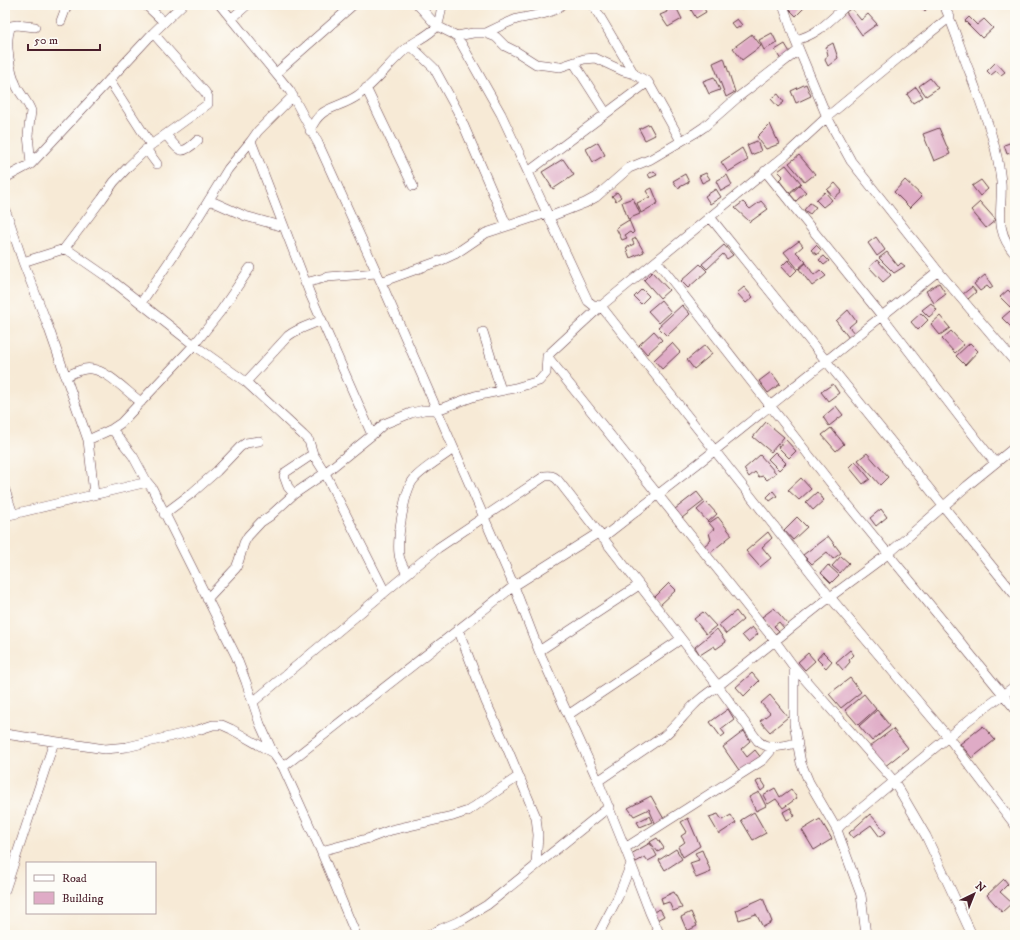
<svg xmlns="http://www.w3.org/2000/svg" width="1020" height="940" font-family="'IM FELL DW Pica',serif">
  <rect width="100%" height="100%" fill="#fdfcf7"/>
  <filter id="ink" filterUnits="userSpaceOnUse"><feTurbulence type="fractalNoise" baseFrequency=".025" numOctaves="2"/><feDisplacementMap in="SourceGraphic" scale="8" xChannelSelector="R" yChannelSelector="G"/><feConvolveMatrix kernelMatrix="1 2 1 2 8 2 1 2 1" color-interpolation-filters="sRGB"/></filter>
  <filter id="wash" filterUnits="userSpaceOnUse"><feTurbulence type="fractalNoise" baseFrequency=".012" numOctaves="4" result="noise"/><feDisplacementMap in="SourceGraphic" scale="16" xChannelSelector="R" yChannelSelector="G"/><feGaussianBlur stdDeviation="0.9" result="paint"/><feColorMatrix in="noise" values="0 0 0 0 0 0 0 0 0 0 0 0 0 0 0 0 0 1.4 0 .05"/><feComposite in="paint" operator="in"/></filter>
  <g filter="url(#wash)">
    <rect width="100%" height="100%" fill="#f7ead6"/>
    <g id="blocks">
      <!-- building -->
      <path fill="#dfabc6" d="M665 5H675L682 19 668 27 660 15 667 12Z
        M696 5H702L706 12 696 18 690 8Z
        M738 5H747L741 9Z
        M794 5H804L806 6 796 16 789 9Z
        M921 5H930L925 11Z
        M851 8 861 20 868 14 877 24 862 35 846 12Z
        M969 17 977 25 984 19 993 28 982 38 965 21Z
        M737 19 742 25 736 29 731 23Z
        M772 33 777 43 764 50 759 40Z
        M752 34 761 46 742 60 733 48Z
        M833 43 838 58 828 66 825 60 828 55 826 47Z
        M785 44 791 54 781 60 775 50Z
        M724 58 735 92 726 97 713 63Z
        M996 62 1005 72 1001 75 996 71 991 75 987 71Z
        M714 77 720 90 709 94 703 81Z
        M930 78 938 88 926 96 919 86Z
        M806 84 811 96 796 103 791 91Z
        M916 87 923 97 913 103 907 94Z
        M778 94 784 102 778 107 771 99Z
        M649 124 655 135 645 140 639 129Z
        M770 124 779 144 766 149 757 137Z
        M939 128 950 154 934 161 923 134Z
        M757 141 761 151 751 155 747 145Z
        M1015 141V152L1007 154 1004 145Z
        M598 142 605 155 593 162 586 149Z
        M742 148 748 160 728 172 721 162Z
        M799 155 815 174 805 182 789 163Z
        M563 159 574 175 553 189 542 172Z
        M786 165 801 183 789 193 779 180 783 176 778 171Z
        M654 171 657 175 650 178 648 174Z
        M706 173 710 179 702 183 699 176Z
        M685 174 689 182 678 188 673 181Z
        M727 175 732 185 721 191 716 181Z
        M905 180 922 196 910 208 894 192Z
        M981 180 988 189 980 196 972 186Z
        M835 183 842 191 834 198 827 190Z
        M799 186 806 192 796 201 790 194Z
        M652 188 658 203 641 213 637 203 650 197 646 191Z
        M716 189 721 197 710 204 705 196Z
        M617 192 621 197 616 201 612 196Z
        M825 192 832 200 823 207 816 200Z
        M633 198 640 214 628 219 622 202Z
        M761 201 768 209 750 222 735 208 743 202 750 209Z
        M980 202 996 220 986 228 971 210Z
        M810 203 816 207 810 214 804 210Z
        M629 220 634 232 632 234 630 232 625 235 627 238 622 240 616 228Z
        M876 237 885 250 877 256 868 243Z
        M636 238 644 252 630 258 626 248 634 244 632 240Z
        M799 241 803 246 796 252 806 262 798 269 784 252Z
        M724 245 733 255 727 259 723 254 707 269 702 264Z
        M816 245 821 250 817 255 811 250Z
        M887 252 898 266 901 263 905 266 894 273 879 258Z
        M824 256 829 261 824 265 819 260Z
        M788 260 797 270 790 277 781 267Z
        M877 260 891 275 883 282 869 267Z
        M806 263 814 275 820 270 826 276 812 286 799 269Z
        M700 264 707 271 688 288 681 281Z
        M652 272 669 290 660 298 644 280Z
        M985 275 993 287 990 289 987 286 980 291 974 284Z
        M939 283 946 294 934 303 926 291Z
        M744 287 753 297 746 303 737 293Z
        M972 287 976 292 968 299 963 294Z
        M642 289 649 296 641 304 634 297Z
        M1008 290 1015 297V306L1012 309 1000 297Z
        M661 300 671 312 659 323 648 311Z
        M931 303 937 310 929 317 922 310Z
        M682 305 690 314 667 336 658 327Z
        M848 310 856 321 849 327 855 334 849 338 836 321Z
        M1010 311 1015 316V331L1002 318Z
        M921 313 928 320 918 330 911 322Z
        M940 316 950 328 940 335 931 324Z
        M654 331 662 340 647 354 639 345Z
        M951 331 964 345 955 353 942 339Z
        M1015 337V344L1011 340Z
        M672 343 680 352 662 369 654 360Z
        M970 343 978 351 965 365 956 356Z
        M705 345 712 354 694 369 687 360Z
        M771 372 780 384 768 393 759 381Z
        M833 384 839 393 828 401 821 392Z
        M836 406 843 415 829 426 823 417Z
        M766 422 784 437 771 452 753 437Z
        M831 428 844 444 836 451 822 435Z
        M786 440 796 451 789 458 778 447Z
        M775 452 786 463 779 470 768 459Z
        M867 453 888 477 880 485 858 460Z
        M760 455 776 473 767 480 763 476 759 477 755 472 749 477 744 469Z
        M855 461 870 479 863 484 849 467Z
        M801 478 811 489 799 500 788 490Z
        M773 491 777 496 770 501 767 497Z
        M697 492 704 501 682 518 675 509Z
        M817 492 824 500 813 510 806 502Z
        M706 502 717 514 708 522 697 510Z
        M881 509 887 517 876 526 870 518Z
        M718 517 732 535 710 553 704 546 711 540 709 533 714 529 709 523Z
        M797 517 807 527 793 540 784 530Z
        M768 532 772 538 762 547 771 558 760 567 746 551Z
        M828 536 841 553 833 559 827 552 812 564 803 555Z
        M841 556 849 563 840 573 832 566Z
        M828 565 839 575 831 583 821 573Z
        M669 583 676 590 659 606 653 599Z
        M774 608 788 624 784 628 779 622 774 626 779 631 775 634 762 617Z
        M736 611 743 620 726 634 719 625Z
        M703 612 716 626 706 634 694 619Z
        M752 627 758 634 748 642 742 635Z
        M717 629 726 642 716 649 714 646 700 655 695 647Z
        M850 650 854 655 849 660 850 662 843 670 836 662Z
        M823 652 832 661 826 668 817 659Z
        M808 653 815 661 805 670 798 662Z
        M752 673 759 681 744 696 736 687Z
        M850 678 861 692 841 708 829 694Z
        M864 694 876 709 858 725 845 710Z
        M770 695 788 717 770 732 760 721 770 713 761 703Z
        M728 709 734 719 721 729 725 734 721 737 710 722Z
        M877 710 890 726 872 741 859 726Z
        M983 726 995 740 972 758 960 744Z
        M893 729 908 748 884 767 869 747Z
        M744 731 750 741 741 749 747 757 755 750 762 759 741 773 723 747Z
        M761 779 766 787 761 791 756 782Z
        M775 788 780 797 791 789 797 798 783 808 776 799 768 804 763 795Z
        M759 792 766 806 756 811 749 797Z
        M651 796 665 821 656 825 649 809 634 816 628 808Z
        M790 808 795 816 787 820 783 812Z
        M754 812 766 833 753 840 741 820Z
        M718 814 722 820 731 815 736 823 719 834 709 817Z
        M870 814 886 832 880 837 871 825 853 838 849 833Z
        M649 816 652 822 640 827 637 822Z
        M688 818 700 846 683 857 678 847 685 842 681 836 687 832 681 822Z
        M820 819 832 839 814 850 802 830Z
        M657 838 664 848 658 852 650 842Z
        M650 843 657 856 648 861 645 857 636 862 631 854Z
        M676 849 682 859 665 870 659 860Z
        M702 850 711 872 696 878 690 863 699 860 695 853Z
        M1004 879 1008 884 1000 892 1012 903 1002 912 987 895Z
        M674 892 682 908 673 911 669 902 663 904 661 898Z
        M763 898 772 922 763 927 756 914 739 920 736 910Z
        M660 909 664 916 655 921 651 913Z
        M691 912 697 926 687 931 681 917Z"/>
    </g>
  </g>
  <g filter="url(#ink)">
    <use href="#blocks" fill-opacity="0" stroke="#643d45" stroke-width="1"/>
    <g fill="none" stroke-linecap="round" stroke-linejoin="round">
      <defs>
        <path id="street" d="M146 5 164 22
          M220 5 290 91 318 143 381 282 514 586 539 651 598 781 625 848 650 913 660 935
          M418 5 437 26 457 36 501 114 588 301 593 305 601 306 830 597 948 737 1015 825
          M593 5 634 74
          M783 5 795 40 827 117 851 161 938 271 1015 362
          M944 5C954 27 961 51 970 73 982 107 998 146 1001 182 1003 210 993 229 1015 254
          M231 19 247 5
          M61 21 67 5
          M486 33C496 28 506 23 517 19 529 16 554 14 561 5
          M457 36 473 33H486L496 37 505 46 517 52 536 64 560 67 584 59 595 58 623 71 634 74 648 82 681 141
          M795 40C818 35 830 20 847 5
          M410 45 434 68 457 110 507 226
          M574 63 606 113
          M276 73 353 5
          M109 80 151 145
          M366 88 413 186
          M293 96 258 131 251 141 310 294 372 435
          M310 131C320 105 336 110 357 96 378 82 392 58 412 44 420 39 432 33 437 26 440 20 441 11 442 5
          M166 135C180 151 180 157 198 140
          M146 149 157 164
          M31 164 28 135 31 111C28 102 21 95 17 87 10 72 4 41 11 26L17 25 35 27
          M765 171 882 316 995 463
          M528 172 648 82
          M5 178 31 164 153 33 182 5
          M209 200 245 216 284 227
          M5 210 9 220
          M549 217 585 203 596 197 629 168 651 159 695 133 704 127 737 98 799 50
          M710 217 1015 595
          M5 222 9 220 23 262 64 249 71 252 110 279 194 345 246 382 303 435 309 441 313 454 286 472 284 476 288 487 294 494
          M64 249 102 199 114 182 129 166 151 145 208 104V97L205 92 153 33
          M657 261 840 495 1015 709
          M23 262 48 326 88 440 94 494
          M381 282 442 260 455 254 486 233 547 213
          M305 283 328 277 376 273
          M141 303 188 234 228 169 251 141
          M483 332 501 390
          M547 356 775 641 794 667V724L801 763 809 782 837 830
          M65 377C73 373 83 367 92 369 108 371 127 392 141 402
          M246 382 288 336C298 328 311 325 322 320
          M112 429 133 456 147 482
          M88 440 112 429 121 423 194 345 220 312 250 268
          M313 454 325 473 385 592
          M5 490 13 514
          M164 514 192 493 217 471 240 447 246 443 259 441
          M5 516 139 484 147 482 152 488 236 656 246 682 260 724 273 753 283 767 321 851 356 935
          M602 538 714 451 938 271
          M407 574C404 568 399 560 399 554 397 539 404 490 414 479 421 470 443 457 453 449
          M207 599 236 568 239 560 244 543 248 536 261 522 270 516 294 494 325 473 372 435 384 424 411 413 424 410H437L475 396 515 388 539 381 546 373 547 356 601 306 787 154 827 117 896 60 950 17
          M458 629 486 702 508 750 536 817 538 835 536 864
          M539 651 639 585
          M794 667 894 781 926 836 972 935
          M253 702 438 548 545 476C551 475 553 476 557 479L718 686 758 741C769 751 785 745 798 743
          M568 715 681 639
          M5 734 105 749 127 747 198 730 213 725H222L231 729 273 753
          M283 767 514 586 598 533
          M598 781 664 736C675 727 683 716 693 706 700 698 709 692 718 686L830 597 888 554 967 486 1015 447
          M625 848 763 760 774 747
          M321 851 370 838 391 830 453 816 468 811 519 776
          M5 890 54 742
          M430 935 441 929 462 920 487 905 609 807
          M598 935 618 897 631 864
          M866 935 861 895 837 830 841 825 970 719 1015 686"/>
      </defs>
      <!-- street casing -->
      <use href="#street" stroke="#643d45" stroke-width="10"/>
      <!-- street -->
      <use href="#street" stroke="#fff" stroke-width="9"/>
    </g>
  </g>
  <!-- margin -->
  <rect width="1020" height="940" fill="none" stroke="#fdfcf7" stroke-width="20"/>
  <!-- legend -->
  <rect x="26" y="862" width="130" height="52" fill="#fdfcf7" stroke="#b5a4a5"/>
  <rect x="34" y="875" width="20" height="6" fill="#ffffff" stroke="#b5a4a5"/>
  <text x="62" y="882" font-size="12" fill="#4a1f2b">Road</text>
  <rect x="34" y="892" width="20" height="12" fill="#dfabc6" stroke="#b5a4a5"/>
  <text x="62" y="902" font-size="12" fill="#4a1f2b">Building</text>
  <!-- north arrow -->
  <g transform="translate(974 894) rotate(43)" stroke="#fdfcf7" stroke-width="3" paint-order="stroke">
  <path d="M0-3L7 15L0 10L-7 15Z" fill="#4a1f2b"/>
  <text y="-6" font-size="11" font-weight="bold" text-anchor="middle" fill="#4a1f2b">N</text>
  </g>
  <!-- scale -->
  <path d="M28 44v6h72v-6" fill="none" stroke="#4a1f2b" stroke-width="2"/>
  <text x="34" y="44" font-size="12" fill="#4a1f2b" stroke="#fdfcf7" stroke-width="3" paint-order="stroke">50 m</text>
</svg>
